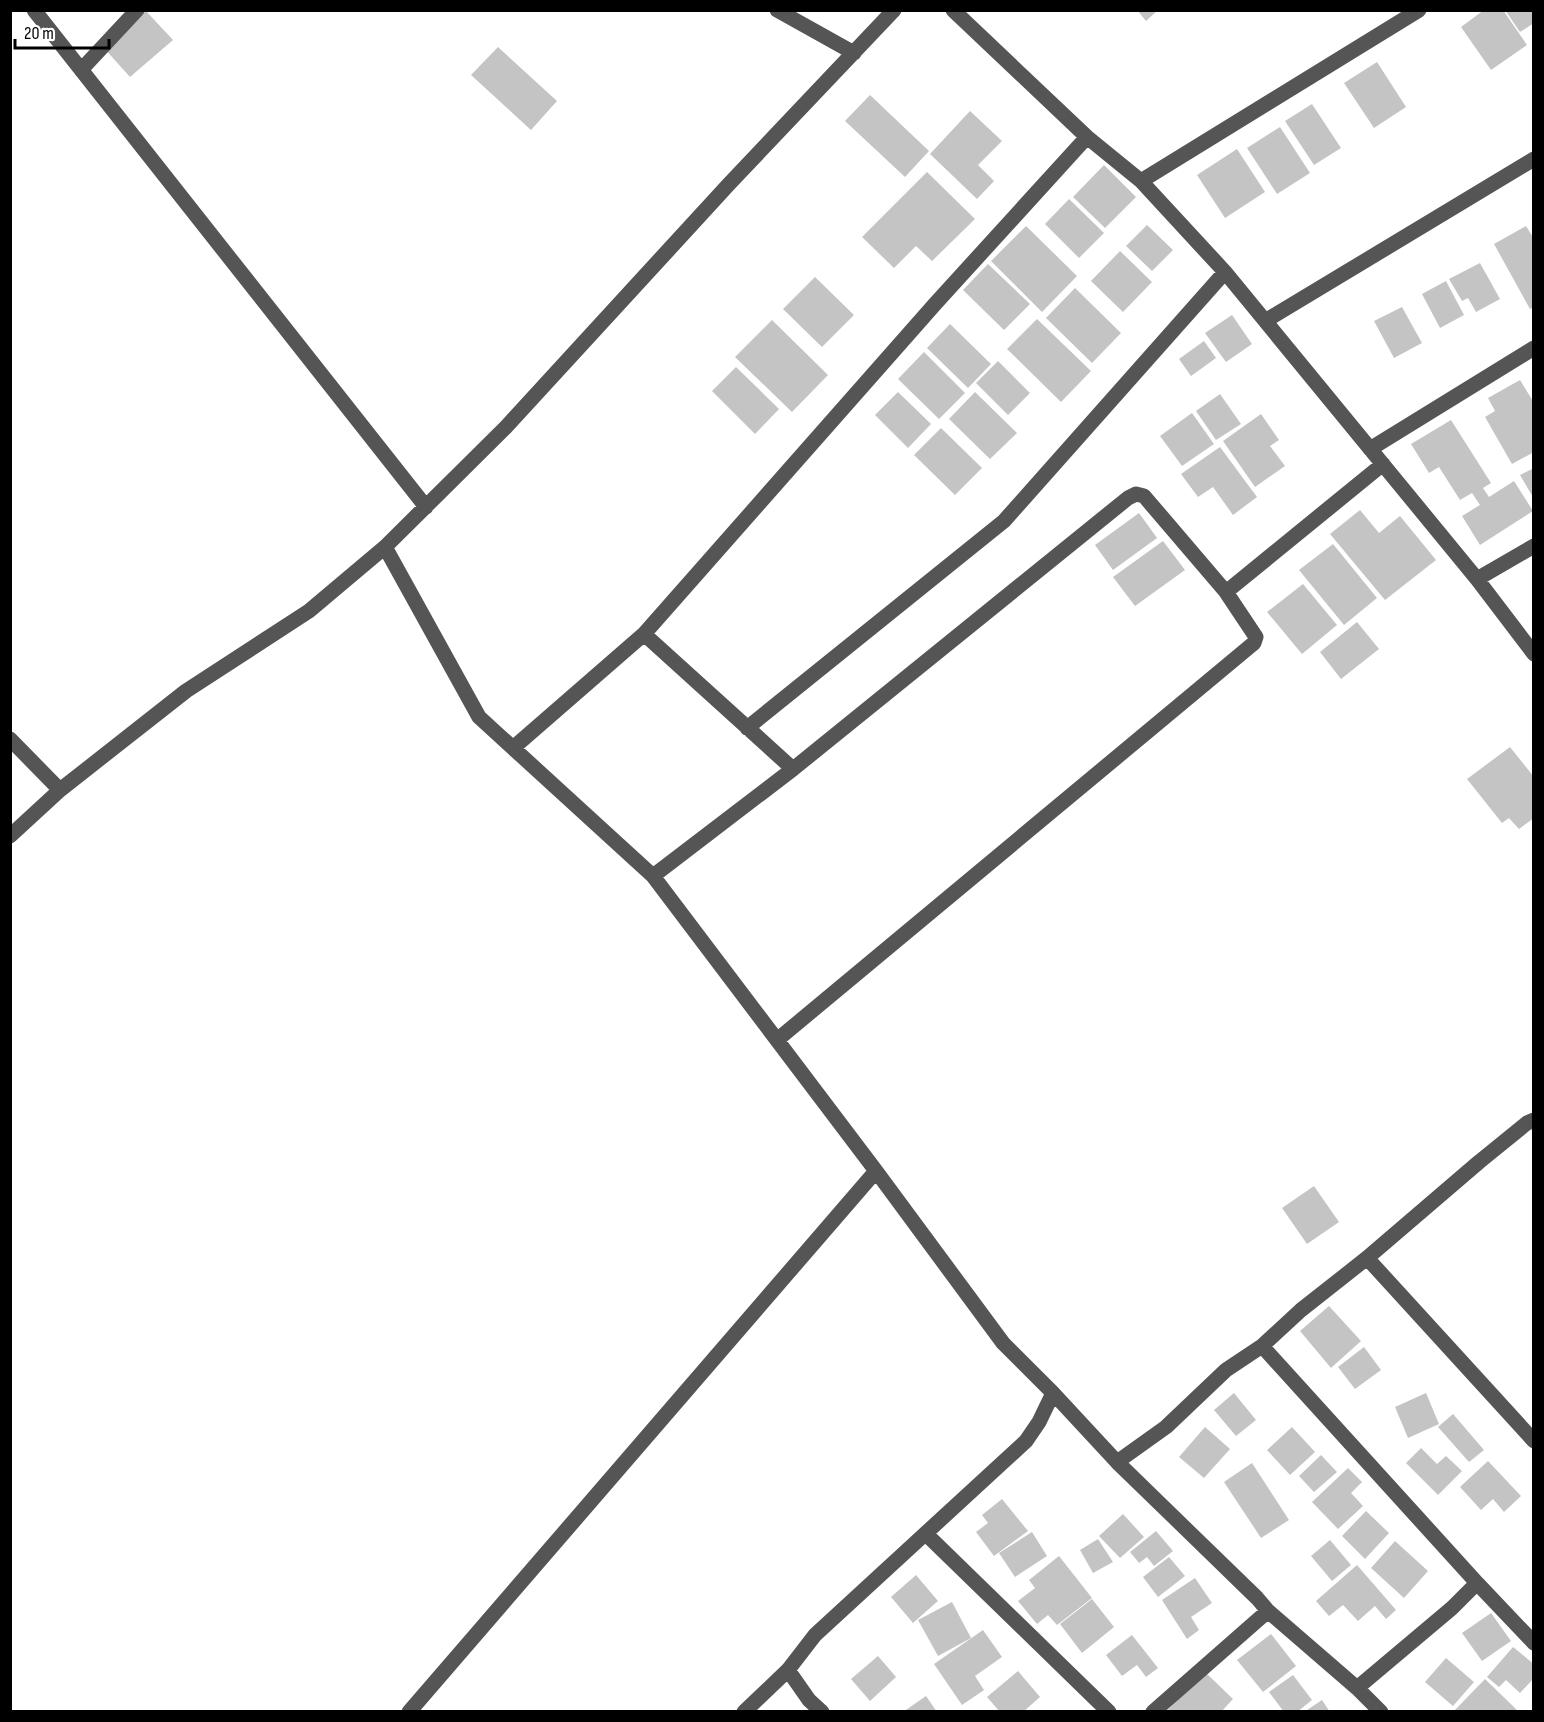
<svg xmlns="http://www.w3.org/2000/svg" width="1544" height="1722" font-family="'Sofia Sans Condensed',sans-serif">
  <rect width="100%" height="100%" fill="#fff"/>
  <!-- building -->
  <path fill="#c4c4c4" d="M145 10 173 40 130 77 103 47Z
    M1137 10H1158L1146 21Z
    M1484 10H1503L1527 45 1491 70 1461 27Z
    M1505 10H1534V23L1520 32Z
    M498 47 557 101 531 130 471 75Z
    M1377 62 1406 107 1374 128 1344 83Z
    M870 95 929 151 905 177 845 121Z
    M1312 104 1341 148 1314 165 1285 121Z
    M970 111 1002 141 978 165 994 181 977 199 930 154Z
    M1280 127 1310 173 1277 194 1247 148Z
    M1237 149 1265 192 1225 218 1197 175Z
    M1104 165 1136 197 1105 228 1073 197Z
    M927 172 975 219 932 261 916 246 894 268 862 237Z
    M1069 199 1104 233 1079 258 1045 224Z
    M1147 225 1173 250 1152 271 1126 246Z
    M1026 226 1077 276 1042 312 991 261Z
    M1526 226 1534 239V307L1530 309 1494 244Z
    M1120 251 1152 282 1123 312 1091 281Z
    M1480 263 1500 299 1476 312 1468 298 1462 301 1449 279Z
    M988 264 1030 304 1004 330 963 290Z
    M815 277 854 315 822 347 783 309Z
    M1446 281 1464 315 1440 328 1422 294Z
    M1075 288 1121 333 1092 363 1046 318Z
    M1402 307 1422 343 1394 358 1374 321Z
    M1232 315 1252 344 1226 362 1205 333Z
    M1037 319 1091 371 1061 402 1007 349Z
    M772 320 828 375 792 412 735 357Z
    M950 324 991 364 968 388 927 348Z
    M1204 341 1216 358 1191 376 1179 359Z
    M924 352 965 393 939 419 898 379Z
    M998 361 1030 393 1008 415 976 383Z
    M736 367 779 409 755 434 712 391Z
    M1520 380 1534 403V452L1512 464 1485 417 1495 411 1488 398Z
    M898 392 931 424 908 448 875 415Z
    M975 392 1017 433 990 459 949 419Z
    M1220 394 1241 424 1216 440 1196 411Z
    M1192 413 1214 444 1182 466 1160 436Z
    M1261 414 1279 440 1270 446 1285 466 1255 487 1223 441Z
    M1451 420 1491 483 1483 488 1489 497 1514 481 1533 511 1480 545 1462 516 1480 505 1472 493 1460 500 1439 467 1429 473 1411 444Z
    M941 428 982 468 955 495 914 455Z
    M1220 447 1257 497 1233 515 1213 487 1198 497 1181 474Z
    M1534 468V499L1520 475Z
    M1360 510 1379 533 1400 516 1436 560 1385 600 1330 534Z
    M1139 513 1157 538 1113 570 1095 545Z
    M1163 541 1185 570 1135 606 1113 577Z
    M1333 544 1377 598 1344 625 1299 570Z
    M1303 584 1337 625 1302 654 1267 612Z
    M1357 622 1379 649 1341 679 1320 652Z
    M1510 747 1534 777V818L1519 829 1509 818 1502 823 1467 779Z
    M1314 1186 1339 1222 1307 1244 1282 1208Z
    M1329 1306 1361 1341 1331 1368 1300 1331Z
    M1364 1347 1381 1370 1355 1389 1338 1367Z
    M1234 1393 1256 1420 1236 1436 1214 1410Z
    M1426 1393 1439 1424 1408 1438 1395 1407Z
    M1453 1414 1484 1450 1469 1462 1438 1427Z
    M1205 1427 1230 1449 1204 1478 1179 1457Z
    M1292 1427 1315 1452 1290 1475 1267 1450Z
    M1421 1448 1437 1464 1446 1456 1462 1471 1438 1495 1406 1463Z
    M1321 1455 1337 1472 1314 1492 1299 1476Z
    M1488 1461 1521 1496 1504 1512 1493 1499 1481 1510 1460 1487Z
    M1252 1463 1289 1520 1261 1538 1224 1482Z
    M1348 1468 1362 1482 1351 1493 1363 1506 1338 1529 1312 1502Z
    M1002 1499 1028 1531 994 1556 976 1532 988 1523 982 1515Z
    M1366 1511 1389 1533 1365 1559 1342 1536Z
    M1123 1514 1144 1537 1120 1558 1099 1536Z
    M1156 1531 1173 1551 1154 1566 1147 1557 1139 1563 1130 1552Z
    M1032 1532 1047 1556 1015 1577 999 1553Z
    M1098 1539 1113 1562 1093 1573 1080 1550Z
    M1330 1540 1351 1565 1332 1581 1311 1556Z
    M1395 1541 1428 1571 1404 1598 1371 1568Z
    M1059 1556 1092 1598 1057 1625 1048 1615 1037 1624 1018 1601 1035 1588 1029 1580Z
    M1169 1557 1185 1576 1158 1597 1143 1577Z
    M1357 1565 1396 1610 1386 1619 1375 1606 1358 1621 1343 1605 1329 1616 1316 1601Z
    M916 1575 938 1601 913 1623 891 1597Z
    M1195 1578 1212 1603 1191 1617 1199 1630 1187 1639 1162 1600Z
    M1092 1599 1114 1627 1082 1653 1060 1624Z
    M952 1602 971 1638 938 1656 918 1620Z
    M1491 1613 1511 1641 1482 1661 1462 1633Z
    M983 1630 1002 1657 975 1676 984 1690 962 1705 934 1664Z
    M1271 1634 1296 1666 1263 1692 1237 1660Z
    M1132 1635 1158 1668 1146 1677 1137 1665 1122 1676 1106 1655Z
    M1513 1647 1534 1664V1678L1520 1693 1506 1680 1499 1687 1487 1677Z
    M878 1656 896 1677 870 1701 851 1679Z
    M1446 1658 1474 1682 1453 1706 1425 1682Z
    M1018 1671 1040 1697 1023 1712H1000L987 1697Z
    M1205 1672 1233 1699 1221 1712H1166Z
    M1293 1675 1312 1700 1297 1712H1284L1269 1692Z
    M1485 1679 1519 1712H1453Z
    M926 1696 937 1712H903Z
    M1322 1700 1330 1712H1304Z"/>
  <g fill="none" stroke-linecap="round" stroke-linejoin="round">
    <!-- minor -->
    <path stroke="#555" stroke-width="15" d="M34 10 426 507
      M777 10 854 53
      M953 10 1087 137 1141 181 1225 272 1477 579 1534 654
      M81 70 137 10
      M1141 181 1419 10
      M1265 321 1534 159
      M1370 449 1534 348
      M385 547 479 717 653 876 876 1171 1003 1343 1053 1393 1117 1462 1257 1598 1268 1611 1357 1688 1381 1712
      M1477 579 1534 546
      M1226 592 1383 464
      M644 634 793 769
      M747 728 1004 521 1225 272
      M10 739 60 790
      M513 748 644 634 935 304 1087 137
      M10 836 60 790 186 691 309 611 385 547 506 427 729 184 894 10
      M653 876 793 769 1128 498 1136 494 1144 496 1226 592 1256 637 1254 643 777 1040
      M1367 1258 1534 1441
      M1262 1346 1477 1583 1452 1608 1357 1688
      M1117 1462 1166 1427 1226 1370 1262 1346 1301 1310 1367 1258 1479 1162 1527 1123 1534 1120
      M926 1534 1109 1712
      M1477 1583 1534 1643
      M788 1670 809 1700 822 1712
      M409 1712 876 1171
      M744 1712 788 1670 815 1635 1026 1441 1039 1422 1053 1393
      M1153 1712 1268 1611"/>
  </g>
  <!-- border -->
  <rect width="1544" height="1722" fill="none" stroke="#000000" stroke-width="24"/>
  <!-- scale -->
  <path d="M15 39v9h94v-9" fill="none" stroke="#000000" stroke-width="3"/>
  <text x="24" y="39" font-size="18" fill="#000000" stroke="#ffffff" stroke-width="4.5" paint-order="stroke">20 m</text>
</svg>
